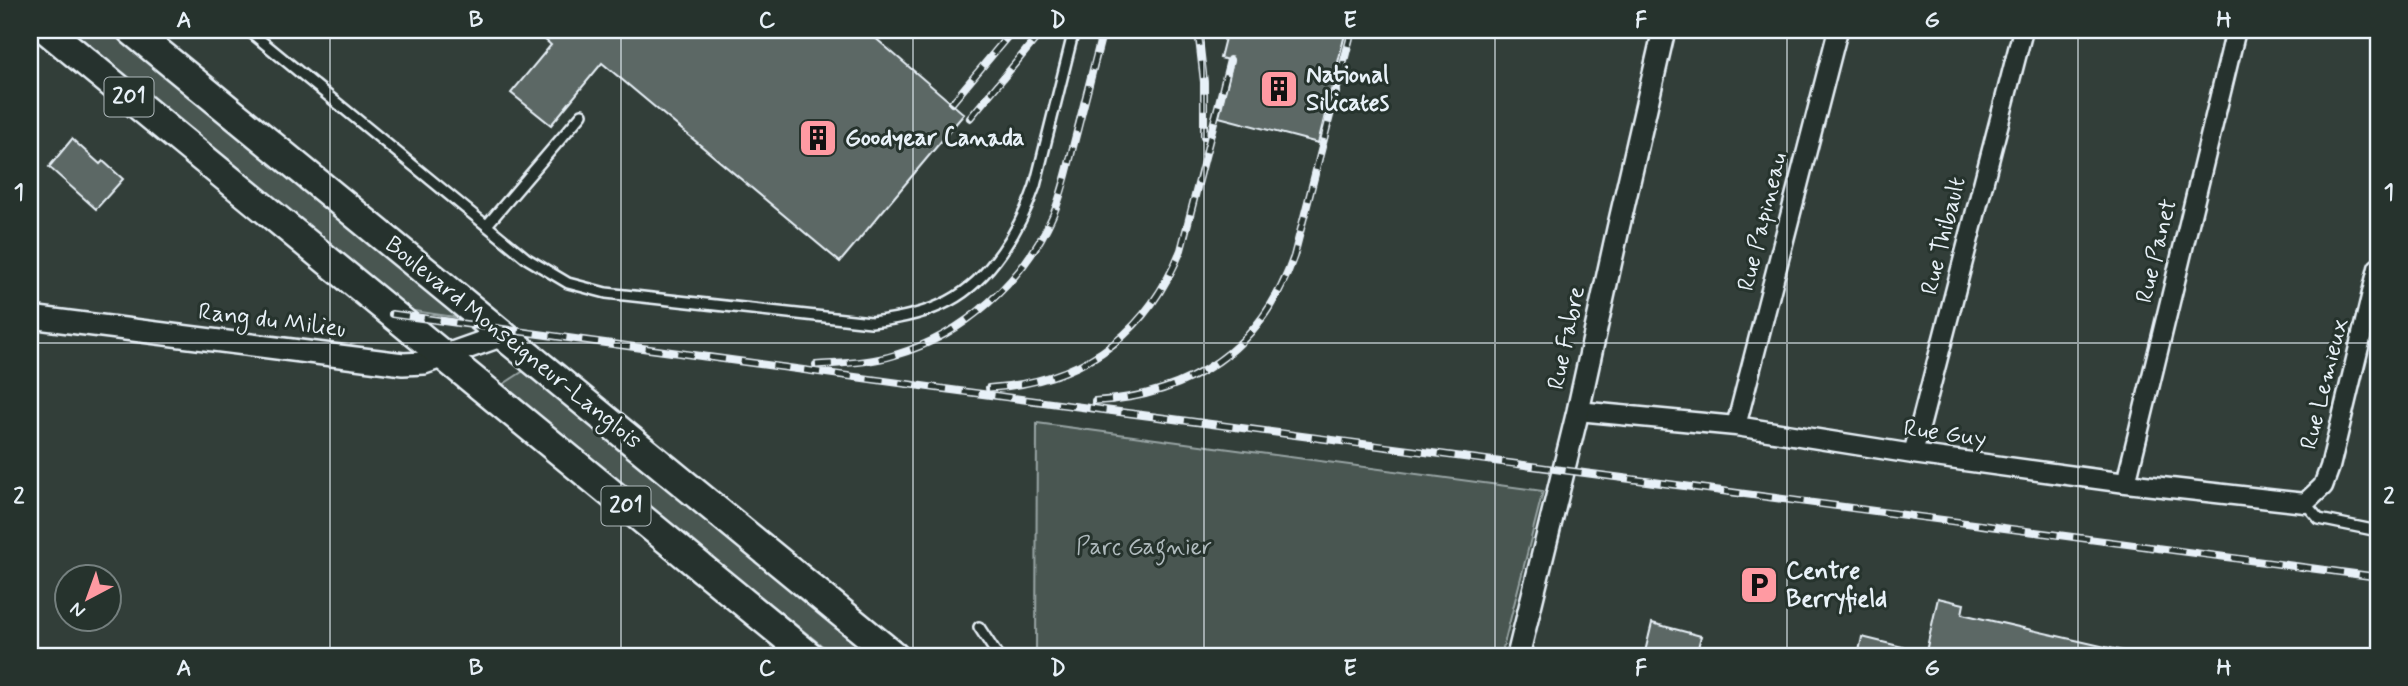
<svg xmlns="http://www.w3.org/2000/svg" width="2408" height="686" font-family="Mynerve,sans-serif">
  <rect width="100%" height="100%" fill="#323e39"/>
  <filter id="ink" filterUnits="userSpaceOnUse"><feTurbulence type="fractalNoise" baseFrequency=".0143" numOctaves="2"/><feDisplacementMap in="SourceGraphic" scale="14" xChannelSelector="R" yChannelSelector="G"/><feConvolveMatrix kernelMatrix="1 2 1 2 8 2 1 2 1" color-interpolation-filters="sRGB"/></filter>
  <g filter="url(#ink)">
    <!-- green -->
    <path fill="#495651" stroke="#98a4a4" stroke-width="2" d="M70 30H111L461 318 407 310Z
      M525 370 871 656H835L631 493 502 385Z
      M1037 423 1543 491 1501 656H1036Z"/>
    <!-- building -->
    <path fill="#5c6865" stroke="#e8f1f8" stroke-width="2" d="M534 30H866L964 114 840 262 602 63 551 125 511 93 551 45Z
      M1227 30H1346L1318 143 1219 117 1233 61 1220 58Z
      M72 139 100 164 103 161 123 179 96 209 49 167Z
      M1938 598 1964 604 1962 614 2123 651 2122 656H1925Z
      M1652 623 1701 636 1696 656H1644Z
      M1862 637 1919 651V656H1858Z"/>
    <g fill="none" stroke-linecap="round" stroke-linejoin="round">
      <defs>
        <path id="service" d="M248 30 526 258 568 283 606 293 871 322C898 319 925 314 949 301 991 279 1020 229 1035 186L1074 30
          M487 225 582 114
          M2305 503 2319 519 2378 531
          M979 627 998 656"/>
        <path id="minor" d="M1578 411 1736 426 1913 454 2126 483 2305 503 2323 486 2330 467 2378 268
          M1736 426 1838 30
          M1913 454 2023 30
          M2126 483 2236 30"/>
        <path id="tertiary" d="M30 317 403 364 424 363 503 335
          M1518 656 1578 411 1618 229 1664 30"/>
        <path id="trunk" d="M47 30 809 656
          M131 30 894 656"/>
      </defs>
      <!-- service casing -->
      <use href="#service" stroke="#e8f1f8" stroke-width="14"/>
      <!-- minor casing -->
      <use href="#minor" stroke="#e8f1f8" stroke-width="23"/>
      <!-- tertiary casing -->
      <use href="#tertiary" stroke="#e8f1f8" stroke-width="26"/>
      <!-- trunk casing -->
      <use href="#trunk" stroke="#e8f1f8" stroke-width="33"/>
      <!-- service -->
      <use href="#service" stroke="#26332d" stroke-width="9"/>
      <!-- minor -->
      <use href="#minor" stroke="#26332d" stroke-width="18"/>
      <!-- tertiary -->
      <use href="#tertiary" stroke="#26332d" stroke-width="21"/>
      <!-- trunk -->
      <use href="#trunk" stroke="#26332d" stroke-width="28"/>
      <defs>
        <path id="rail" d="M1198 30 1204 82V136
          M952 103 1013 30
          M970 118 1043 30
          M392 314 929 387 2378 577
          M816 365C842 363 870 363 895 355 964 335 1024 281 1053 215 1063 192 1068 167 1074 143 1084 105 1093 68 1103 30
          M989 388C1081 382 1146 336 1181 250L1230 60
          M1095 401C1191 396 1262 348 1294 256L1352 30"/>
      </defs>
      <!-- rail casing -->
      <use href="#rail" stroke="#e8f1f8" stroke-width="8"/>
      <!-- rail -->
      <use href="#rail" stroke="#26332d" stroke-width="5" stroke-dasharray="16" stroke-linecap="butt"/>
    </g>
  </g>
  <!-- grid -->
  <path fill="none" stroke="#e8f1f8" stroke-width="2" stroke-opacity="0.55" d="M330 30V656M621 30V656M913 30V656M1204 30V656M1495 30V656M1787 30V656M2078 30V656M30 343H2378"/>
  <!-- icons -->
  <defs>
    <symbol id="building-square" viewBox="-11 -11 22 22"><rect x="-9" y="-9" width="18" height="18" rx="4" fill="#ff9aa2" stroke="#26332d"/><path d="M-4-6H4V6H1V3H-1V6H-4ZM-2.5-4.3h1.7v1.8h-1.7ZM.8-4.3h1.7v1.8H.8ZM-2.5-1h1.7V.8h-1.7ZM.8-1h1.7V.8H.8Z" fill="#111"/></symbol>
    <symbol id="parking-square" viewBox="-11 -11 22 22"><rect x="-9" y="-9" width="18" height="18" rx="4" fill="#ff9aa2" stroke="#26332d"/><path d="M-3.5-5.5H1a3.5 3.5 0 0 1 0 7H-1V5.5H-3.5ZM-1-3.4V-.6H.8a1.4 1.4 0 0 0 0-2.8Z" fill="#111"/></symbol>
  </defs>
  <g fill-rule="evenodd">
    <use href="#building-square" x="1257" y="67" width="44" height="44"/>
    <use href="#building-square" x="796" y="116" width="44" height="44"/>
    <use href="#parking-square" x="1737" y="563" width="44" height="44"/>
  </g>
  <g text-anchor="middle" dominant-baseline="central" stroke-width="6" stroke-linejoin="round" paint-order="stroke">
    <!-- shield labels -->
    <g fill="#26332d" stroke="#aeb8bb" stroke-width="2">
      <rect x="104.5" y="77.5" width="49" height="39" rx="5"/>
      <rect x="601.5" y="486.5" width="49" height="39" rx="5"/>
    </g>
    <g font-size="23" font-weight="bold" fill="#e8f1f8">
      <text x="129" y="97">201</text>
      <text x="626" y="506">201</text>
    </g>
    <!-- poi labels -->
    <g font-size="24" font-weight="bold" fill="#e8f1f8" stroke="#26332d" text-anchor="start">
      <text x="1306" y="75">National<tspan x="1306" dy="28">Silicates</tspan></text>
      <text x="845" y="138">Goodyear Canada</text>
      <text x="1786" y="571">Centre<tspan x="1786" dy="28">Berryfield</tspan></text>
    </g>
    <!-- street labels -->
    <g font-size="24" fill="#e8f1f8" stroke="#26332d">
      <text transform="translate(1763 222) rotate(-76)">Rue Papineau</text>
      <text transform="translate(1944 236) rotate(-76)">Rue Thibault</text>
      <text transform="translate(2157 251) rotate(-76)">Rue Panet</text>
      <text transform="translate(272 321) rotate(7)">Rang du Milieu</text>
      <text transform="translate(1567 338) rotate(-78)">Rue Fabre</text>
      <text transform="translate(513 343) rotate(39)">Boulevard Monseigneur-Langlois</text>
      <text transform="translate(2325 384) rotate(-76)">Rue Lemieux</text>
      <text transform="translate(1945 434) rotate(8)">Rue Guy</text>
    </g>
    <!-- park labels -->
    <g font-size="24" fill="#b0bbbe" stroke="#26332d">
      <text x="1144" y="547">Parc Gagnier</text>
    </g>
  </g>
  <!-- margin -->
  <rect width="2408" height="686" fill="none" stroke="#26332d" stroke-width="77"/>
  <!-- north arrow -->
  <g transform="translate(88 598) rotate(221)"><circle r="33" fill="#26332d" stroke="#747f7e" stroke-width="2"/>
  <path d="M0-5L12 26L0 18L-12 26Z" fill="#ff9aa2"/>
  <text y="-10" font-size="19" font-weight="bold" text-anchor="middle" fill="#e8f1f8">N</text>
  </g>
  <rect x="38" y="38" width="2332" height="610" fill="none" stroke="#e8f1f8" stroke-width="2.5"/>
  <g font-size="23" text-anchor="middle" font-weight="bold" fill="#e8f1f8">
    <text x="184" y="27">A</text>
    <text x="476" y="27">B</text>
    <text x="767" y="27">C</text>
    <text x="1058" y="27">D</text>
    <text x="1350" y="27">E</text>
    <text x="1641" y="27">F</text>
    <text x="1932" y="27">G</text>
    <text x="2224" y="27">H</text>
    <text x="19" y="199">1</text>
    <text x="2389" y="199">1</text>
    <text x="19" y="503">2</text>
    <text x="2389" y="503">2</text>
    <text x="184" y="675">A</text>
    <text x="476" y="675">B</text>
    <text x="767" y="675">C</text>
    <text x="1058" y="675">D</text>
    <text x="1350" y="675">E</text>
    <text x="1641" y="675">F</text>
    <text x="1932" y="675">G</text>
    <text x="2224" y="675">H</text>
  </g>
</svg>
